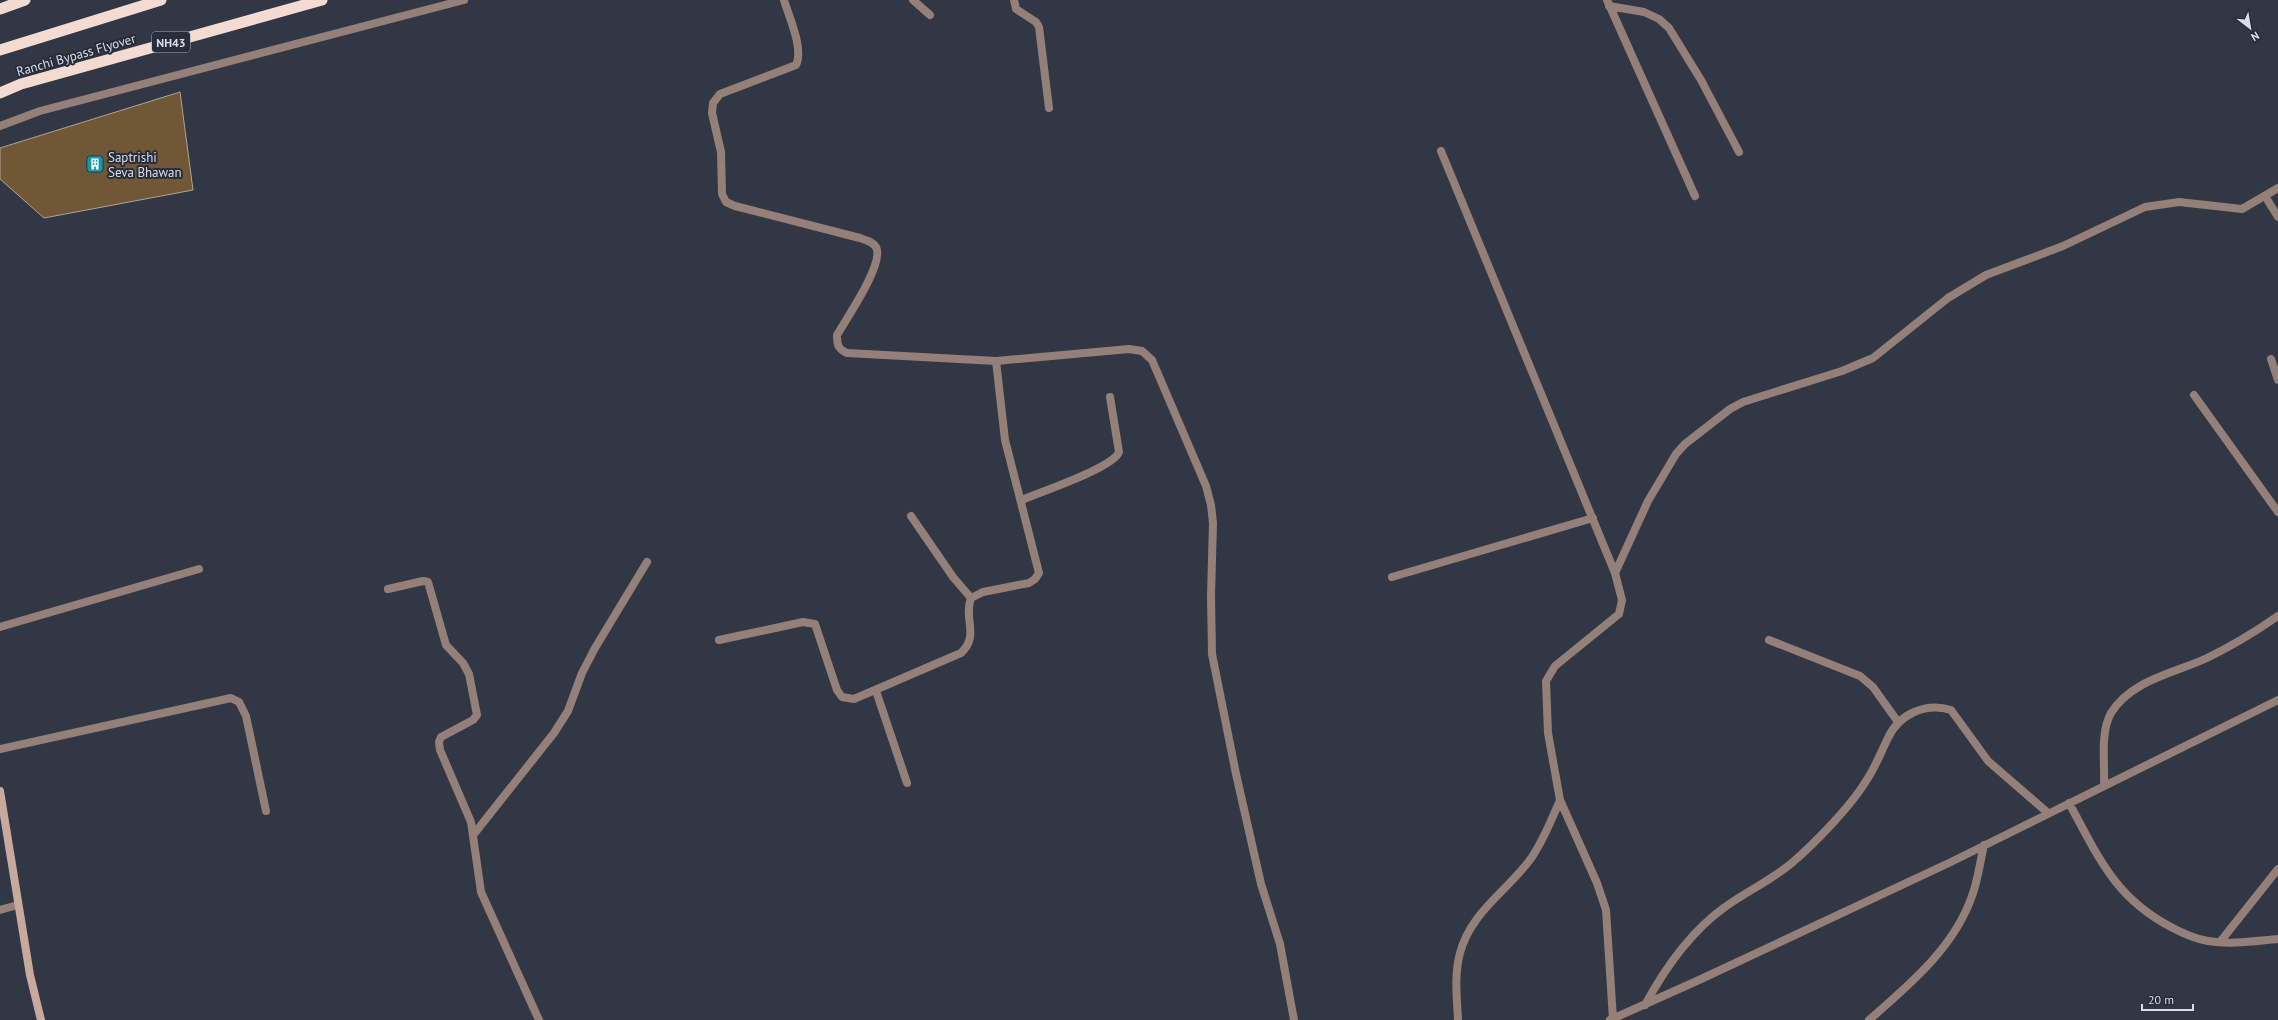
<svg xmlns="http://www.w3.org/2000/svg" width="2278" height="1020" font-family="'PT Sans',sans-serif">
  <rect width="100%" height="100%" fill="#323746"/>
  <!-- building -->
  <path fill="#705836" stroke="#afa393" d="M180 92 193 190 44 218 0 179V148Z"/>
  <g fill="none" stroke-linecap="round" stroke-linejoin="round">
    <!-- service -->
    <path stroke="#948079" stroke-width="8" d="M1441 151 1615 573
      M2265 196 2278 217
      M1392 577 1593 518"/>
    <!-- minor -->
    <path stroke="#948079" stroke-width="8" d="M913 0 930 15
      M1014 0 1016 9 1036 22 1039 27 1049 108
      M1607 0 1695 196
      M1609 6 1644 12 1659 19 1669 28 1701 80 1739 152
      M2271 359 2278 380
      M996 361 1129 349 1142 351 1152 360 1206 486 1211 505 1213 523 1211 596 1212 654 1236 774 1261 884 1280 944 1294 1020
      M2194 395 2278 512
      M1022 500C1040 492 1113 468 1119 452L1110 397
      M911 516 953 577 971 598
      M388 589 423 581 428 582 446 645 463 663 469 674 477 715 473 720 441 737 439 742 440 750 471 822 481 892 539 1020
      M0 627 199 569
      M719 640 803 622 815 624 837 690 842 697 854 699 961 653C980 635 963 619 971 598L983 592 1029 583 1035 579 1039 573 1005 440 996 361 847 353C838 349 837 345 837 335 846 319 885 263 876 247 873 242 866 240 860 238L735 206 726 202 722 194 721 152 712 113 713 103 720 94 796 65C804 49 789 17 784 0
      M1769 640 1860 676 1873 687 1898 722
      M876 691 907 783
      M0 749 231 698 239 702 246 716 266 811
      M2104 785C2105 764 2100 732 2111 713 2131 680 2175 673 2207 658 2232 646 2255 632 2278 616
      M2069 803C2098 856 2114 897 2171 927 2182 933 2196 939 2208 941 2231 945 2255 941 2278 939
      M474 834 554 733 568 711 582 673 595 648 647 562
      M0 910 18 905
      M2220 942 2278 869
      M1645 1005C1665 968 1690 932 1725 907 1747 891 1772 880 1793 862 1815 843 1851 806 1866 781 1875 768 1881 752 1888 738 1899 714 1926 702 1951 710L1988 761 2048 813
      M1613 1019 1606 910 1597 883 1560 800 1548 733 1546 681 1555 666 1619 614 1622 600 1615 573 1648 501 1676 454 1685 444 1730 409 1743 402 1842 371 1873 358 1948 298 1986 275 2063 246 2145 207 2179 202 2242 209 2278 188
      M1458 1020C1457 998 1454 975 1460 953 1471 911 1509 890 1532 857 1544 839 1552 819 1560 800
      M1610 1020 1699 980 1951 862 2278 700
      M1869 1020C1909 985 1954 948 1972 896 1978 880 1980 862 1984 845"/>
    <!-- tertiary -->
    <path stroke="#948079" stroke-width="8" d="M0 126 40 111 464 0"/>
    <!-- secondary -->
    <path stroke="#c8a99e" stroke-width="8" d="M0 791 30 975 41 1020"/>
    <!-- trunk -->
    <path stroke="#f4dbd2" stroke-width="11" d="M0 9 25 0
      M0 50 161 0
      M0 93 21 84 322 0"/>
  </g>
  <!-- icons -->
  <defs>
    <symbol id="building-square" viewBox="-11 -11 22 22"><rect x="-9" y="-9" width="18" height="18" rx="4" fill="#0f9aa8" stroke="#282d3b"/><path d="M-4-6H4V6H1V3H-1V6H-4ZM-2.5-4.3h1.7v1.8h-1.7ZM.8-4.3h1.7v1.8H.8ZM-2.5-1h1.7V.8h-1.7ZM.8-1h1.7V.8H.8Z" fill="#fff"/></symbol>
  </defs>
  <g fill-rule="evenodd">
    <use href="#building-square" x="85" y="154" width="20" height="20"/>
  </g>
  <g text-anchor="middle" dominant-baseline="central" stroke-width="4" stroke-linejoin="round" paint-order="stroke">
    <!-- shield labels -->
    <rect fill="#282d3b" stroke="#a5a8b3" stroke-width="1" x="152" y="32" width="38" height="20" rx="3"/>
    <g font-size="12" font-weight="bold" fill="#dadde7">
      <text x="171" y="42">NH43</text>
    </g>
    <!-- street labels -->
    <g font-size="13" fill="#dadde7" stroke="#282d3b">
      <text transform="translate(76 55) rotate(-16)">Ranchi Bypass Flyover</text>
    </g>
    <!-- poi labels -->
    <g font-size="13" fill="#dadde7" stroke="#282d3b" text-anchor="start">
      <text x="108" y="157">Saptrishi<tspan x="108" dy="15">Seva Bhawan</tspan></text>
    </g>
  </g>
  <!-- north arrow -->
  <g transform="translate(2250 28) rotate(149)" stroke="#282d3b" stroke-width="3" paint-order="stroke">
  <path d="M0-3L7 15L0 10L-7 15Z" fill="#dadde7"/>
  <text y="-6" font-size="11" font-weight="bold" text-anchor="middle" fill="#dadde7">N</text>
  </g>
  <!-- scale -->
  <path d="M2142 1004v6h51v-6" fill="none" stroke="#dadde7" stroke-width="2"/>
  <text x="2148" y="1004" font-size="12" fill="#dadde7" stroke="#282d3b" stroke-width="3" paint-order="stroke">20 m</text>
</svg>
